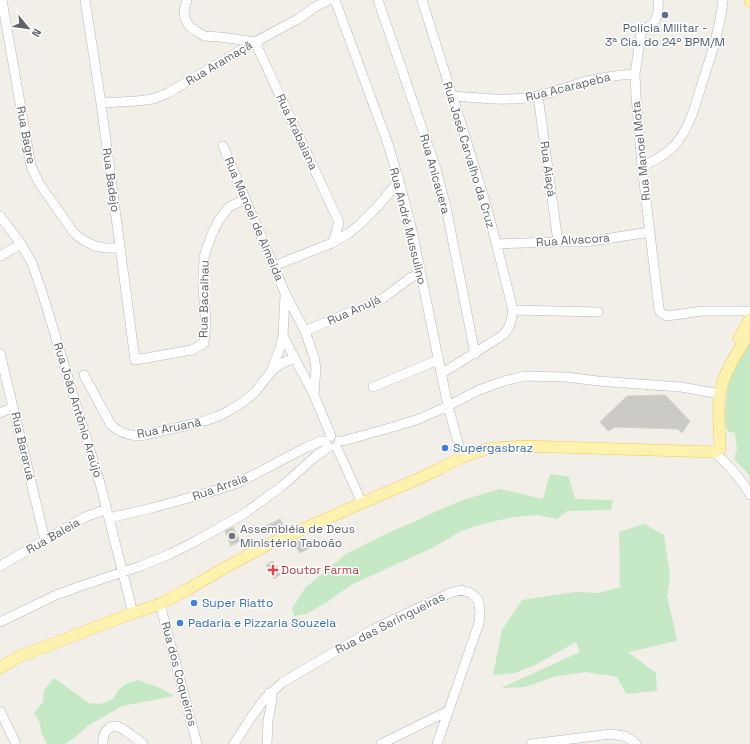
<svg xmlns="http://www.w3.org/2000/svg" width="750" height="744" font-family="'Space Grotesk',sans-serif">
  <rect width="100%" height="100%" fill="#f1efe8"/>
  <!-- green -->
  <path fill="#c5e8c5" d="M750 335V476L734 459 737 449 735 433 730 432 726 429C724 406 727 381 736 360 740 352 746 343 750 335Z
    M550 474 569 477 575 499 613 500 611 510 567 511 557 519 538 515 514 517 486 523 461 531 434 547 351 585 330 600 306 614 294 616 292 609 305 588 346 554 392 531 416 521 441 509 466 499 500 489 543 499Z
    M644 524 664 535 670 576 667 597 672 617 677 641 628 652 656 673 657 691 626 694 617 677 585 672 553 677 525 687 501 688 580 652 576 642 535 665 515 673 493 675 502 630 522 600 576 592 598 593 620 587 619 532Z
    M54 678 89 703 100 704 113 699 118 690 126 684 138 680 160 688 174 696 122 706 89 725 74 738 65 744H47L41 732 40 723 34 713 43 702 44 690Z"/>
  <!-- building -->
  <path fill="#cccac5" stroke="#d6d1c6" d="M665 395 690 421 682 433 678 429 615 427 608 431 600 422 627 396Z
    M280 519 285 529 271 535 266 526Z
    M233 527 240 541 231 546 225 531Z
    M304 538 310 548 300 553 293 543Z
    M273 561 281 574 274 579 266 565Z"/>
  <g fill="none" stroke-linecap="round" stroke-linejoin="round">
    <defs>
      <path id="minor" d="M2 0 31 166 39 183 74 233 83 240 95 246 106 248H120
        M85 0 101 103 135 360 192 350 204 343 206 322 203 288 204 257 211 236 219 220 229 207 245 199
        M187 0 184 10 185 18 189 26 196 31 204 36 220 37 255 42 339 222 335 236 332 243
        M335 0 388 144 399 181 411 226 448 406 462 457
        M378 0 436 169 446 207 475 354
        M422 0C442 64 463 128 482 192 494 231 503 271 513 310
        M658 0C659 6 658 17 654 22 650 27 645 28 641 33L635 74 636 96 642 166 659 309 661 313 667 316 702 311H750
        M452 96C480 98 509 102 537 96 554 92 570 86 587 81 603 77 619 75 635 74
        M538 96 558 242
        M101 103 137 101 153 99 168 93 255 42 298 19 315 7 329 0
        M223 146 285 293 305 331 314 357 316 368 314 395
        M642 166C654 161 664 156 673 147 690 129 696 103 703 80 712 53 720 28 723 0
        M0 216 21 244 32 263 42 292 100 483 133 613
        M496 244 558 242H585L650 232
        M0 256 21 244
        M274 266 332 243 349 233 358 226 377 207 399 181
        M285 295 283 336 314 395 331 436
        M305 331 382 299 410 278 421 273
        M0 353 45 540
        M271 371 279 351 283 336
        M441 374 503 335C511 327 511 321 513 310L598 312
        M84 375 111 425C120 433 130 436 141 436 155 433 170 429 184 426 200 422 216 419 230 410 239 405 248 399 255 392 267 378 274 363 294 359
        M373 387 438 360
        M0 413 13 407
        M339 441H343L393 427 419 419 448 406 479 390 504 381 525 376 566 377 598 381 681 387 720 394
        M336 447 338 450 362 503
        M714 452C726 462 743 481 750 495
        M109 518 152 508 210 492 238 483 307 447 321 441H326
        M0 566 85 517 107 509
        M160 604 197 744
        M0 622 56 595 81 586 141 566 170 554 194 542 242 515 281 487 316 456 329 447
        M0 711 16 744
        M103 744C102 735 108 723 119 727 124 729 138 740 143 744
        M234 744 252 716 266 697 283 682 376 628 450 593 461 590 471 593 478 600 480 610 479 623 437 744
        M267 744 268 721 272 699V696L269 693
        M381 744 448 711
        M531 744 611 734 624 736 633 741 636 744"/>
      <path id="major" d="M750 0V1
        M739 338 750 319
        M0 668 18 657 133 613 160 604 183 592 228 566 265 546 362 503 418 479 439 469 462 457 479 451 495 448 524 446 714 452 720 449C720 431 717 411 720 393 724 371 738 352 750 332"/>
    </defs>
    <!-- minor casing -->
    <use href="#minor" stroke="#b5b8bc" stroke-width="10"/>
    <!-- major casing -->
    <use href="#major" stroke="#f2c960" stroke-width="12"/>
    <!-- minor -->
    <use href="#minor" stroke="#fff" stroke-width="9"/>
    <!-- major -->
    <use href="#major" stroke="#fff2af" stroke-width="11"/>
  </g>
  <!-- markers -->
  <circle fill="#5c6f8a" stroke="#fff" stroke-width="1.5" cx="665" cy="15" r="4"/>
  <g fill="#3f7fe0" stroke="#fff" stroke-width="1.5">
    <circle cx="445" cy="448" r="4"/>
    <circle cx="194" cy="603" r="4"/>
    <circle cx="180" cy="623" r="4"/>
  </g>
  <circle fill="#6b7280" stroke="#fff" stroke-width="1.5" cx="232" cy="536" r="4"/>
  <path fill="#e0444e" stroke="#fff" stroke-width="1.5" d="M271 564h4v4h4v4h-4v4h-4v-4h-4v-4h4z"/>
  <g text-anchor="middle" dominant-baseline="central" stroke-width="3" stroke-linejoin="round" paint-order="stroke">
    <!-- service labels -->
    <g font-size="12" fill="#4e5e75" stroke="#fff">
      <text x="665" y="28">Polícia Militar -<tspan x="665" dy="14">3ª Cia. do 24º BPM/M</tspan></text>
    </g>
    <!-- street labels -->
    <g font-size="12" fill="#5f6368" stroke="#fff">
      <text transform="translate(219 63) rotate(-31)">Rua Aramaçã</text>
      <text transform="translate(568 87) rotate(-14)">Rua Acarapeba</text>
      <text transform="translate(297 132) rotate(65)">Rua Arabaiana</text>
      <text transform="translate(26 135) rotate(79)">Rua Bagre</text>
      <text transform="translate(641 151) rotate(-96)">Rua Manoel Mota</text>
      <text transform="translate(469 155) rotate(73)">Rua José Carvalho da Cruz</text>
      <text transform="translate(548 169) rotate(82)">Rua Aiaçá</text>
      <text transform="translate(435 174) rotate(74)">Rua Anicauera</text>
      <text transform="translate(111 180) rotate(82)">Rua Badejo</text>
      <text transform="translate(254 219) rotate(67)">Rua Manoel de Almeida</text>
      <text transform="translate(408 226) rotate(76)">Rua André Mussulino</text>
      <text transform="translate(573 240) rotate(-4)">Rua Alvacora</text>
      <text transform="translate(204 299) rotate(-89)">Rua Bacalhau</text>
      <text transform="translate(354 310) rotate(-24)">Rua Anujá</text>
      <text transform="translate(78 410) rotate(73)">Rua João Antônio Araújo</text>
      <text transform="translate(169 428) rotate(-11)">Rua Aruanã</text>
      <text transform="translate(23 446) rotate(77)">Rua Bararuá</text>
      <text transform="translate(220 487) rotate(-20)">Rua Arraia</text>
      <text transform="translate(53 536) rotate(-30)">Rua Baleia</text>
      <text transform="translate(390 623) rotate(-27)">Rua das Seringueiras</text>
      <text transform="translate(179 674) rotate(75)">Rua dos Coqueiros</text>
    </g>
    <!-- shop labels -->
    <g font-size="12" fill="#366cbe" stroke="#fff" text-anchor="start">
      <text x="453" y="448">Supergasbraz</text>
      <text x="202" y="603">Super Riatto</text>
      <text x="188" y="623">Padaria e Pizzaria Souzela</text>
    </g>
    <!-- worship labels -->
    <g font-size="12" fill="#5b616d" stroke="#fff" text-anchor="start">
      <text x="240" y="529">Assembléia de Deus<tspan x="240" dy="14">Ministério Taboão</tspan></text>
    </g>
    <!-- health labels -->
    <g font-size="12" fill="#be3a42" stroke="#fff" text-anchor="start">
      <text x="281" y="570">Doutor Farma</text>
    </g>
  </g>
  <!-- north arrow -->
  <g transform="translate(28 28) rotate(119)" stroke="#ffffff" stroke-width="3" paint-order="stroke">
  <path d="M0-3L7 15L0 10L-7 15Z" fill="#5f6368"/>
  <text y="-6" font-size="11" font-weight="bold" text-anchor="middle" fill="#5f6368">N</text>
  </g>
</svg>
